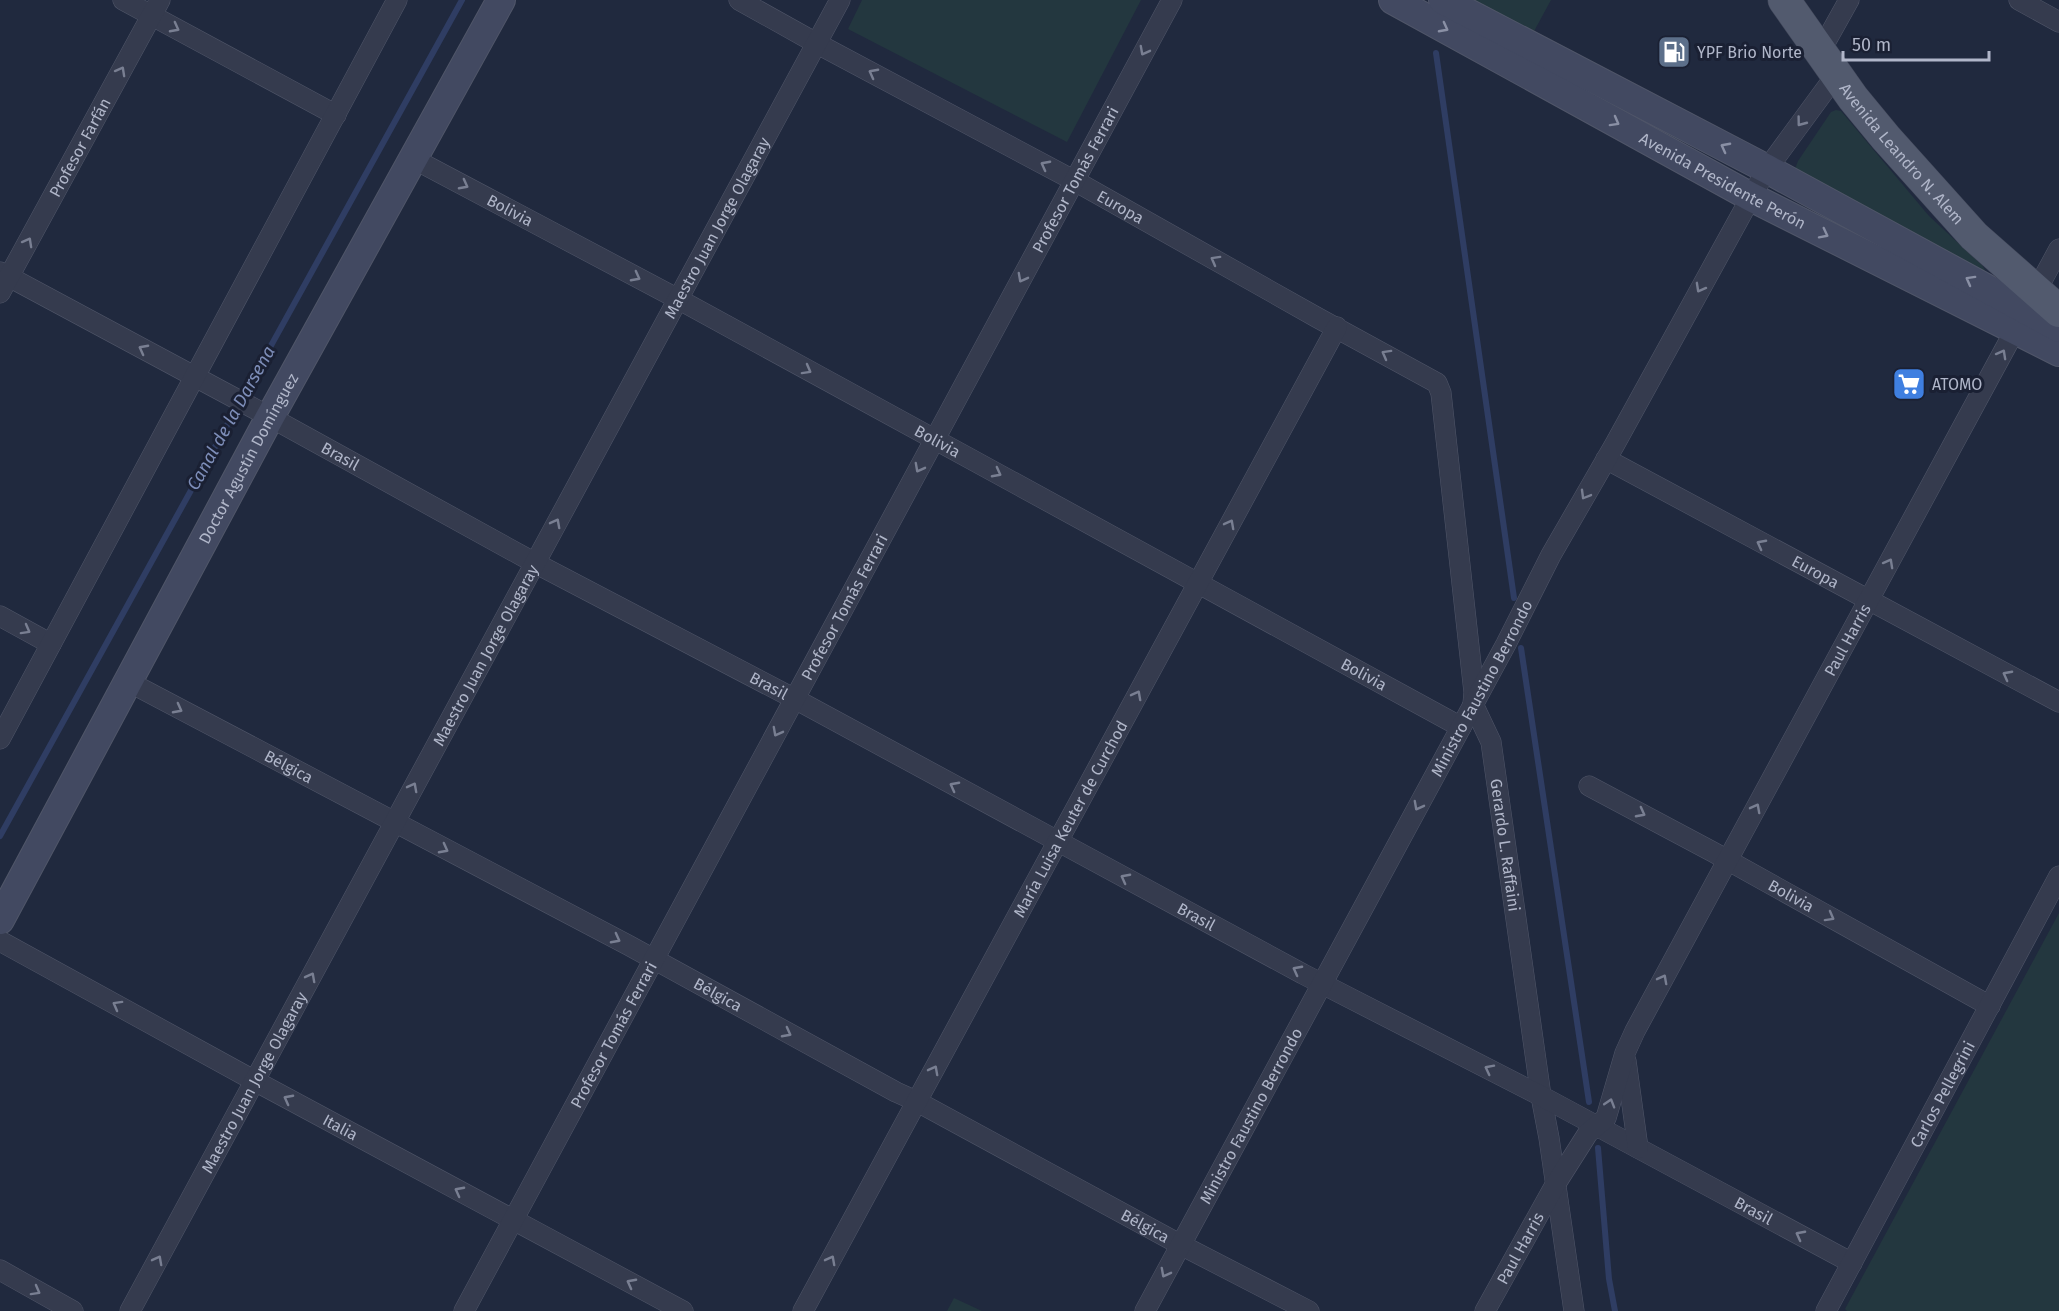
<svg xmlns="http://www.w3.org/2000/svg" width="2059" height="1311" font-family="'Fira Sans',sans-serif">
  <rect width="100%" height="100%" fill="#20293e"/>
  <!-- green -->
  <path fill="#23373f" d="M862 0H1141L1067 142 848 29Z
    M1466 0H1551L1532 35Z
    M1836 110 1841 111 1929 216 1982 265 1985 270 1982 274 1795 169 1798 161 1831 112Z
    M2059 913V1311H1847L1845 1309Z
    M954 1298 982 1311H947Z"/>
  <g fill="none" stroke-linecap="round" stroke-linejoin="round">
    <!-- stream -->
    <path stroke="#2f3d63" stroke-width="6" d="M1436 53 1514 598
      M1521 648 1589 1102
      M0 836 462 0
      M1598 1148 1609 1279 1615 1311"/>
    <defs>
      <g id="street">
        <path d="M123 0 336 115"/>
        <path id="s1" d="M739 0 816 43 1075 181 1318 318 1437 383 1441 393 1474 692 1473 704 1491 742 1541 1096 1549 1138 1574 1311"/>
        <path d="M2019 0 2059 22"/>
        <path d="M1820 52 1849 0"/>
        <path id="s2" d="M412 158 678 299 1461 727"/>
        <path id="s3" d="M0 272 270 417 535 563 795 699 1303 974 1541 1096 1852 1263"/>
        <path id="s4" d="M0 293 160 0"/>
        <path id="s5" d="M1606 459 2059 702"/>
        <path d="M0 616 51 644"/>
        <path id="s6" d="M127 681 628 945 896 1092 916 1101 1181 1245 1309 1311"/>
        <path d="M0 739 397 0"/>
        <path id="s7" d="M1589 786 1713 852 1990 1006"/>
        <path id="s8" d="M0 941 255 1081 683 1311"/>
        <path d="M1626 1061 1638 1148"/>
        <path d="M0 1270 73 1311"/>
        <path id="s9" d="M130 1311 840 0"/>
        <path id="s10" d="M464 1311 1172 0"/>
        <path id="s11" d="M803 1311 1337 327"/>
        <path id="s12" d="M1145 1311 1506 644 1551 555 1615 444 1751 197 1767 169 1836 75"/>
        <path id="s13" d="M1485 1311 1555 1185 1588 1133 1606 1118 1625 1053 1635 1031 2059 249"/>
        <path id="s14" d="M1826 1311 2059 876"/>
      </g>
      <g id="secondary">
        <path id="s15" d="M1393 0 1751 197 2059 352"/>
        <path d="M1443 0 1767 169 2059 328"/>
        <path id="s16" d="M0 920 270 417 501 0"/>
      </g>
      <g id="primary">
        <path id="s17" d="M1784 0 1853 98 1886 138 1974 236 2059 311"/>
      </g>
    </defs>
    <!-- street casing -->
    <use href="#street" stroke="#505669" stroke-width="21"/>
    <!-- secondary casing -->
    <use href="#secondary" stroke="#505669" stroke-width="30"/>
    <!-- primary casing -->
    <use href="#primary" stroke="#3e4457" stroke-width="33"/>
    <!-- street -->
    <use href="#street" stroke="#353b4e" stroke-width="20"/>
    <!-- secondary -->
    <use href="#secondary" stroke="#424961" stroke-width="28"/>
    <!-- primary -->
    <use href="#primary" stroke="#525a6e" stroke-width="32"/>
  </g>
  <!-- one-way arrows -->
  <defs><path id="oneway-chevron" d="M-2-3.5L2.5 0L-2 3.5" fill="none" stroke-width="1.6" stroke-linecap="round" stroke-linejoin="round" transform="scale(1.5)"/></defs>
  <g stroke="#797f92">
    <use href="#oneway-chevron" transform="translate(175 28) rotate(28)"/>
    <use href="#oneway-chevron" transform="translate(1144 51) rotate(118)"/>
    <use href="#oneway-chevron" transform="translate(121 71) rotate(-61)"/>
    <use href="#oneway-chevron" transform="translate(873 73) rotate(-152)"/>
    <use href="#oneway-chevron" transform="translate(1801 122) rotate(127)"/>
    <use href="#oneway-chevron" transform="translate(1045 165) rotate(-152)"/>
    <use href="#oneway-chevron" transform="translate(464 185) rotate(28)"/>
    <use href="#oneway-chevron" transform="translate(28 242) rotate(-61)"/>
    <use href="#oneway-chevron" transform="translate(1215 260) rotate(-151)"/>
    <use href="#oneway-chevron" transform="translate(636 277) rotate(28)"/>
    <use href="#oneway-chevron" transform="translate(1022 278) rotate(118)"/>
    <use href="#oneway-chevron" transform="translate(1700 288) rotate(119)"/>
    <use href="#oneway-chevron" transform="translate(143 349) rotate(-152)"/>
    <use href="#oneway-chevron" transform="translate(1386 354) rotate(-151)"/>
    <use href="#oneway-chevron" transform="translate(2002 354) rotate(-61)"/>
    <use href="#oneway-chevron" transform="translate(807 370) rotate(29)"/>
    <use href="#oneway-chevron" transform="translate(919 468) rotate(118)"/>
    <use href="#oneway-chevron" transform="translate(997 473) rotate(28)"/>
    <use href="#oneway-chevron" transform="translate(1585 495) rotate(120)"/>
    <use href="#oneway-chevron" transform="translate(556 523) rotate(-62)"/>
    <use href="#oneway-chevron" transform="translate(1230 524) rotate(-62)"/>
    <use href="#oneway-chevron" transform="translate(1761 544) rotate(-152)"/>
    <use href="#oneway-chevron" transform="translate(1889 563) rotate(-61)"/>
    <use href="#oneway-chevron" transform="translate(26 630) rotate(29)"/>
    <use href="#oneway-chevron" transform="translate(2007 675) rotate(-152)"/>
    <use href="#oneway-chevron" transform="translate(1137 695) rotate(-62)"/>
    <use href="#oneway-chevron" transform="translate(178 709) rotate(28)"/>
    <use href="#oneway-chevron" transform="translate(777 732) rotate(118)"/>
    <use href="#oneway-chevron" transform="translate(954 786) rotate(-152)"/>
    <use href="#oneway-chevron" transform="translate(413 787) rotate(-62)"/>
    <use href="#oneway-chevron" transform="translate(1418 806) rotate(118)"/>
    <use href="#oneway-chevron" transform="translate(1756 808) rotate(-62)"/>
    <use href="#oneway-chevron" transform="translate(1641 813) rotate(28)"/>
    <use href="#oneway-chevron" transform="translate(444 849) rotate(28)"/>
    <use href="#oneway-chevron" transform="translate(1125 878) rotate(-152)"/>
    <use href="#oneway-chevron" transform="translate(1830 917) rotate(29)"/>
    <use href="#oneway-chevron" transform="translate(616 939) rotate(28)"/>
    <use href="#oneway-chevron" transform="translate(1297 970) rotate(-152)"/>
    <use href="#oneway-chevron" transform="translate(311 977) rotate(-62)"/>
    <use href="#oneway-chevron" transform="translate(1663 979) rotate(-62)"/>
    <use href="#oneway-chevron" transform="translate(117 1005) rotate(-151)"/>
    <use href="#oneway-chevron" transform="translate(787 1033) rotate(28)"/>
    <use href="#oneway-chevron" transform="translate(1489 1069) rotate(-153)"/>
    <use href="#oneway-chevron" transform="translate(934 1070) rotate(-62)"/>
    <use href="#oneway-chevron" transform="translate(288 1099) rotate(-152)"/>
    <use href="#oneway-chevron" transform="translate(1610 1103) rotate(-73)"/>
    <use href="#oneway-chevron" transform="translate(459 1191) rotate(-152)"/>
    <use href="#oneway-chevron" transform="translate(1800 1235) rotate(-152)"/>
    <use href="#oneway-chevron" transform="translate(158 1260) rotate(-62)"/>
    <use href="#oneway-chevron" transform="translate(831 1260) rotate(-62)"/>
    <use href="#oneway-chevron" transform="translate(1165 1273) rotate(118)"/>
    <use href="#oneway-chevron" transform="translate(631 1283) rotate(-152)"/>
    <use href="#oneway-chevron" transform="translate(36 1291) rotate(29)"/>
  </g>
  <g stroke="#8a90a5">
    <use href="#oneway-chevron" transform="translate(1444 28) rotate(28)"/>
    <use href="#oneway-chevron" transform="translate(1615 122) rotate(29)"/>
    <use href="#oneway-chevron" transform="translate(1725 147) rotate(-152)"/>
    <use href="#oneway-chevron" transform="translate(1824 234) rotate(27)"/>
    <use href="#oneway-chevron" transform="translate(1970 280) rotate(-151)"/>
  </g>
  <!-- icons -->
  <defs>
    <symbol id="fuel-square" viewBox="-11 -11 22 22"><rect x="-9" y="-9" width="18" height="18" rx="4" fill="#5c6f8a" stroke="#1a2033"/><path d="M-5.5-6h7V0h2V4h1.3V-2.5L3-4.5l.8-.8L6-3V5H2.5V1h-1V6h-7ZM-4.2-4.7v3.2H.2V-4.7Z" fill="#fff"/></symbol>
    <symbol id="supermarket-square" viewBox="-11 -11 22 22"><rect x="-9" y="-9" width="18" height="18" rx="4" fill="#3f7fe0" stroke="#1a2033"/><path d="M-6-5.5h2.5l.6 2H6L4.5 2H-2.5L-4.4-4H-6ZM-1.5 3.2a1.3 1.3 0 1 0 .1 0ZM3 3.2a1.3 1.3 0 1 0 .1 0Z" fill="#fff"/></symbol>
  </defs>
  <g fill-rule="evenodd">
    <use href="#fuel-square" x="1655" y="33" width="38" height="38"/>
    <use href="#supermarket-square" x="1890" y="365" width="38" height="38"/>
  </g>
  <g text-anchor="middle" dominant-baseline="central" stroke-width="6" stroke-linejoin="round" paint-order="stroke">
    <!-- poi labels -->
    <g font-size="16" fill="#b0b6c9" stroke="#1a2033" text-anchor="start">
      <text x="1697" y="52">YPF Brio Norte</text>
      <text x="1932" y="384">ATOMO</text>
    </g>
    <!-- street labels -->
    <g font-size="16" fill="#b0b6c9" stroke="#1a2033">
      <text stroke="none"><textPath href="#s4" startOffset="166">Profesor Farfán</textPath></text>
      <text stroke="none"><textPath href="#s17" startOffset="194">Avenida Leandro N. Alem</textPath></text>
      <text stroke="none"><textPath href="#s10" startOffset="1286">Profesor Tomás Ferrari</textPath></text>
      <text stroke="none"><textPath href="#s15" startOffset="376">Avenida Presidente Perón</textPath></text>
      <text stroke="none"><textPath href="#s1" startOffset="434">Europa</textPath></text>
      <text stroke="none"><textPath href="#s2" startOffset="111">Bolivia</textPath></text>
      <text stroke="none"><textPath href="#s9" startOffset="1232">Maestro Juan Jorge Olagaray</textPath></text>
      <text stroke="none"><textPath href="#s2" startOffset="597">Bolivia</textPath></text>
      <text stroke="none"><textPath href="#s3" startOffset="387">Brasil</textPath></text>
      <text stroke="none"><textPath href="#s16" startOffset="524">Doctor Agustín Domínguez</textPath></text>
      <text stroke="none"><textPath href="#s5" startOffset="238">Europa</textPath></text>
      <text stroke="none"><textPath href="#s10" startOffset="800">Profesor Tomás Ferrari</textPath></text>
      <text stroke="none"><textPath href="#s13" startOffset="766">Paul Harris</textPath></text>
      <text stroke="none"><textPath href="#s9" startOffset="746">Maestro Juan Jorge Olagaray</textPath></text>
      <text stroke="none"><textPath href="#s2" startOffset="1083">Bolivia</textPath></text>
      <text stroke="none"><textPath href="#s3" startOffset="873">Brasil</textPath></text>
      <text stroke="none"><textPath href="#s12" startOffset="708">Ministro Faustino Berrondo</textPath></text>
      <text stroke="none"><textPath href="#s6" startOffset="183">Bélgica</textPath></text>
      <text stroke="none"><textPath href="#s11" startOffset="560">María Luisa Keuter de Curchod</textPath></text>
      <text stroke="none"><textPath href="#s1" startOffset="1266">Gerardo L. Raffaini</textPath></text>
      <text stroke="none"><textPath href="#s7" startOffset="230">Bolivia</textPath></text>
      <text stroke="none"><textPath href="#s3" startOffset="1359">Brasil</textPath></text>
      <text stroke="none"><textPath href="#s6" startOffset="669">Bélgica</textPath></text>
      <text stroke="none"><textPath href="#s10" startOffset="314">Profesor Tomás Ferrari</textPath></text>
      <text stroke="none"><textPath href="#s9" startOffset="260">Maestro Juan Jorge Olagaray</textPath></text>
      <text stroke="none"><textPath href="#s14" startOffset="246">Carlos Pellegrini</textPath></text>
      <text stroke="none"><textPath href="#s12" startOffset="222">Ministro Faustino Berrondo</textPath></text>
      <text stroke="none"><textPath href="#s8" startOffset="388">Italia</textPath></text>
      <text stroke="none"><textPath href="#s3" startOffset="1989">Brasil</textPath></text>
      <text stroke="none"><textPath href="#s6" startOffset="1155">Bélgica</textPath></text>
      <text stroke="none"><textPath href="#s13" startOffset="72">Paul Harris</textPath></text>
    </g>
    <!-- water labels -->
    <g font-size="18" font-style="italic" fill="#7d8db8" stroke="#1a2033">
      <text transform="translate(231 418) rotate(-61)">Canal de la Darsena</text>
    </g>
  </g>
  <!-- scale -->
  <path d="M1843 51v9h146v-9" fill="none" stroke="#b0b6c9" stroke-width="3"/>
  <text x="1852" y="51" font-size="18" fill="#b0b6c9" stroke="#1a2033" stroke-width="4.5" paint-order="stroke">50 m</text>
</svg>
